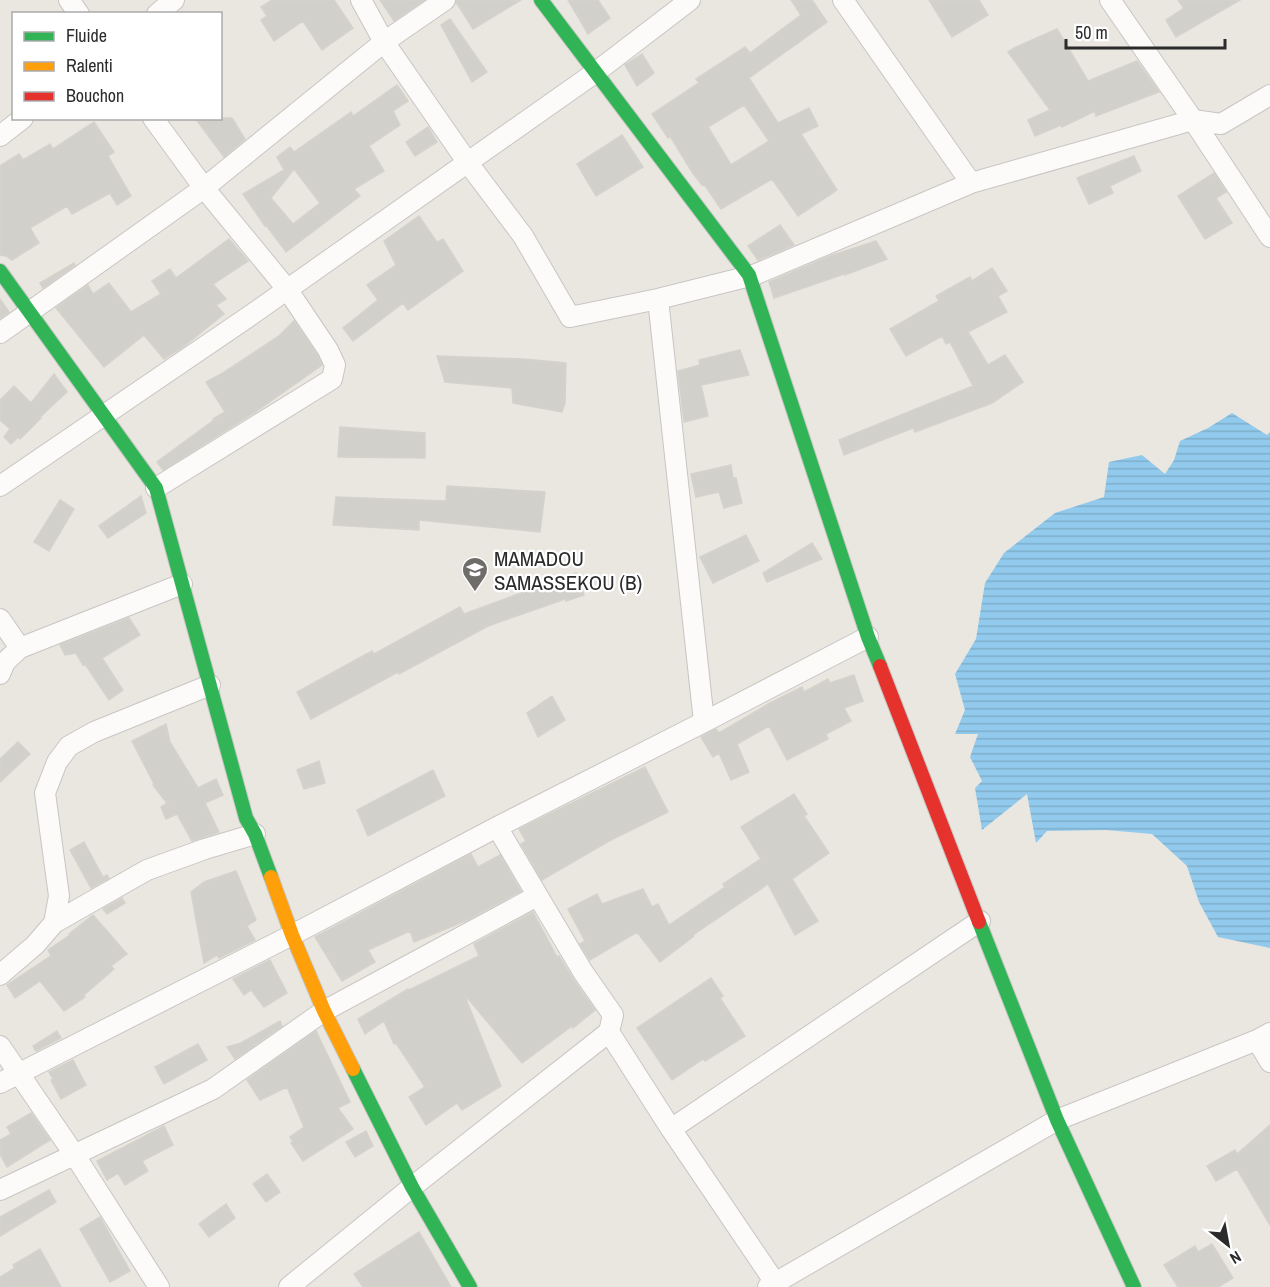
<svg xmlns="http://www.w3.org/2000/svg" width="1270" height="1287" font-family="'Archivo Narrow',sans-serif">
  <defs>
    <pattern id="water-rules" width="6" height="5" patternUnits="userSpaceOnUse" patternTransform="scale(1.5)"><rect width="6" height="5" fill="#92caed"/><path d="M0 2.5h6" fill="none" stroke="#7eaecb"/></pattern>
  </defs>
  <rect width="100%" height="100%" fill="#eae7e0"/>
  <!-- water -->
  <path fill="url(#water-rules)" d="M1232 413 1267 435 1270 432V948L1218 937 1199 902 1187 866 1152 834 1106 830 1047 831 1036 843 1027 794 982 830 975 788 982 781 970 757 978 734H955L965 710 955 674 976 639 985 583 1004 553 1055 513 1104 497 1109 462 1142 455 1165 474 1174 460 1180 441 1208 428Z"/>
  <!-- building -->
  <path fill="#d2d0cb" stroke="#d5d2cc" stroke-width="1.5" fill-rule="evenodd" d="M272 0H334L353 28 322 50 303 21 274 41 261 20 267 16 261 7Z
    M380 0H424L394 21Z
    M457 0H521L473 29 456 2Z
    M568 0H598L610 18 588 34Z
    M791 0H812L827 22 749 78 778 123 809 108 818 126 801 134 837 190 798 216 772 179 721 209 704 184 702 185 692 172 670 136 668 138 652 114 699 83 696 79 745 47 750 53 801 15ZM744 105 769 141 731 165 708 127Z
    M929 0H979L988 15 952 37Z
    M1178 0H1240L1176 37 1166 20 1184 8Z
    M450 19 487 72 472 82 441 25Z
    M1057 29 1088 81 1137 61 1159 92 1096 116 1095 111 1062 127 1061 125 1035 136 1028 120 1050 110 1008 52 1016 47Z
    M642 54 654 73 637 86 625 65Z
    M397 85 408 101 393 111 400 125 369 146 384 171 354 189 360 196 286 252 266 225 265 226 243 194 284 170 277 157 290 147 294 152 351 112 353 116ZM294 169 320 203 293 224 271 198Z
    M195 118H232L245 139 224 157Z
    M94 122 114 152 108 156 131 196 117 205 110 193 72 214 67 206 30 228 39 243 12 260 6 256 0 255V166L19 154 23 160 50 144 53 149Z
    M428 127 437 142 415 156 406 142Z
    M622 135 643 167 596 196 577 164Z
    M1134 156 1141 171 1110 186 1113 193 1089 204 1077 178Z
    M1214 173 1226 192 1216 198 1232 223 1205 239 1178 196Z
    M419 216 436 241 438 242 443 239 463 271 408 310 403 303 353 341 343 328 378 300 367 285 396 265 384 241Z
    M780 225 794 245 758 260 748 246Z
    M229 239 248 261 213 284 226 299 216 305 224 314 183 347 164 359 144 335 104 367 56 308 88 285 93 294 109 283 131 312 161 294 152 281 170 269 176 278Z
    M876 241 887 259 845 275 844 274 774 298 769 282 830 256Z
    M74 263 75 265 43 288 40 283Z
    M992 268 1007 291 998 296 1007 312 968 332 988 365 1005 355 1023 382 992 403 915 432 913 428 844 455 839 440 973 386 950 342 946 344 942 336 906 356 890 329 939 301 936 296 970 277 972 281Z
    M0 299 9 312 0 318Z
    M294 321 318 356 322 365 254 413 163 470 157 462 214 420 213 419 225 412 206 382 223 373 279 336Z
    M740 350 749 375 701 385 708 416 684 422 678 371 700 365 699 360Z
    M437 356 524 359 566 363 565 403 562 412 513 403 512 388 445 382Z
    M54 374 67 392 40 417 41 418 20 439 18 437 11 444 4 437 10 429 0 420V400L14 386 31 403Z
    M340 427 425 433V458L338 457Z
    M731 465 733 478H736L742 503 724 508 719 492 696 497 691 474Z
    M447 486 545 492 540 532 419 520V530L333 525 336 497 446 501Z
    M141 496 146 513 108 538 99 526Z
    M60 500 74 509 49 551 34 542Z
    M746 535 759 561 713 583 700 557Z
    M812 543 822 559 767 582 763 573Z
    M576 573 584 595 566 601 565 599 488 626 399 674 398 672 311 719 297 692 372 651 374 654 460 607 464 614Z
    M129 618 140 635 102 658 123 690 109 700 85 664 83 665 76 653 65 655 60 645Z
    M854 675 863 701 844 708 851 721 826 734 828 739 787 760 769 726 737 744 749 772 731 780 719 753 713 757 701 737 716 729 719 733 770 703 802 687 804 692 828 679 830 683Z
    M552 696 565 720 538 737 527 713Z
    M166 724 170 742 198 788 216 779 223 795 205 803 219 832 192 841 177 814 166 819 161 807 169 802V801L167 803 153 785 154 784 132 741Z
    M18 742 30 754 0 782V759Z
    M319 761 325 783 304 789 297 770Z
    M645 767 668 812 609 841 542 880 521 844 526 841 519 829Z
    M433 770 445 796 368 836 357 810Z
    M794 794 807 814 804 816 829 853 792 879 818 921 795 935 768 884 693 935 694 936 660 962 637 932 590 960 580 944 585 941 568 909 597 894 602 904 643 889 652 907 658 904 669 925 725 887 723 884 761 859 741 827Z
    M84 842 103 877 107 875 109 878 91 888 70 850Z
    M471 854 478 867 500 855 521 891 465 921 414 942 410 931 368 950 375 962 342 981 315 937Z
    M236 871 256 920 247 926 255 940 219 958 217 955 204 963 191 892 204 882Z
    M122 898 125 903 107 914 103 909Z
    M533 912 557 957 559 956 573 979 595 1010 573 1028 572 1026 522 1063 464 994 501 1086 462 1110 457 1103 426 1125 409 1097 425 1087 396 1043 394 1044 384 1021 365 1034 358 1019 408 989 409 990 479 956 474 944Z
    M93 915 127 954 111 966 114 969 84 995 85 997 64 1011 40 981 15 998 7 985 51 956 48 950 70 935 69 934Z
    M270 960 287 993 264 1007 251 990 244 995 233 979Z
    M711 978 723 996 720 998 745 1036 705 1061 703 1059 672 1080 637 1028Z
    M280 1021 282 1026 235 1059 227 1047 241 1043Z
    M57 1031 61 1038 36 1051 33 1046Z
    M316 1031 350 1102 338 1108 353 1129 303 1161 291 1143 293 1142 290 1137 304 1127 287 1087 260 1100 247 1080Z
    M198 1044 207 1060 164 1084 155 1067Z
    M73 1060 86 1085 61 1099 51 1080 53 1079 49 1072Z
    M31 1113 50 1140 7 1167 0 1154V1140L11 1134 7 1127Z
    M1270 1125V1225L1237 1169 1216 1181 1207 1166 1235 1150 1237 1154Z
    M164 1126 173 1145 142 1161 148 1171 125 1185 118 1173 107 1180 97 1161Z
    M366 1131 373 1146 355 1157 346 1142Z
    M267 1174 280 1192 266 1202 253 1184Z
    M49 1190 56 1202 0 1236V1217Z
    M226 1204 235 1218 209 1237 199 1224Z
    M100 1217 130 1271 110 1282 80 1229Z
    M419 1232 451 1287H363L354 1274Z
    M1212 1244 1233 1278 1218 1287H1178L1164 1265 1195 1246 1198 1252Z
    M40 1249 61 1287H0V1277L15 1268 13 1265Z"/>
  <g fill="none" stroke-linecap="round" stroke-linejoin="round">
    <defs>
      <path id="street" d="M69 0 79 14
        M361 0 384 42 468 163 523 236 570 317 658 299 754 275 971 183 1193 120 1221 124 1270 95
        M843 0 971 183
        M1110 0 1193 120 1270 237
        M157 14 174 0
        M153 118 204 188 287 289 328 350 335 365 332 379 156 488
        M0 136 23 118
        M658 299 704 722
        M0 333 204 188 384 42 445 0
        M0 486 251 315 596 72 690 0
        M0 619 20 648
        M0 674 5 662 20 648 182 584
        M54 923 147 870 205 849 255 834
        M0 975 35 945 54 923 59 896 45 793 57 762 69 746 94 732 210 685
        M609 1032 671 1129 778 1287
        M1257 1040 1270 1062
        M0 1046 74 1154 159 1287
        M0 1083 292 935 497 827 704 722 868 637
        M671 1129 980 921
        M0 1190 213 1089 324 1011 537 896
        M289 1287 412 1187 609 1032 613 1015 583 972 497 827
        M768 1287 1057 1120 1257 1040 1270 1033"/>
      <path id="fast" d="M541 0 749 275 868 637 880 666
        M0 271 156 488 246 818 255 834 271 877
        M979 922 1057 1120 1134 1287
        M353 1069 412 1187 470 1287"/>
      <path id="slow" d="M271 877 292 935 324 1011 353 1069"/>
      <path id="jam" d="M880 666 979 922"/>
    </defs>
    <!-- street casing -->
    <use href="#street" stroke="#c7c6c5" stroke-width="22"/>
    <!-- fast casing -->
    <use href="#fast" stroke="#c7c6c5" stroke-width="16"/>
    <!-- slow casing -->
    <use href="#slow" stroke="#c7c6c5" stroke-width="16"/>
    <!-- jam casing -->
    <use href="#jam" stroke="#c7c6c5" stroke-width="16"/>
    <!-- street -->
    <use href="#street" stroke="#fcfbfa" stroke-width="20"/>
    <!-- fast -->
    <use href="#fast" stroke="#30b455" stroke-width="14"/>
    <!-- slow -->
    <use href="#slow" stroke="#ff9f0a" stroke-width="14"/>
    <!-- jam -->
    <use href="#jam" stroke="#e5322d" stroke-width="14"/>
  </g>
  <!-- icons -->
  <defs>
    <symbol id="school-pin" viewBox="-11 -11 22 30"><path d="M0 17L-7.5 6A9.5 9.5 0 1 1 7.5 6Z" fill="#6e6d6a" stroke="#fff"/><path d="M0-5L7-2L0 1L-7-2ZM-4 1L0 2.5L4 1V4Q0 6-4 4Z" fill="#fff"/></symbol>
  </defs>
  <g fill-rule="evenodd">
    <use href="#school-pin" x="460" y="555" width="30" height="40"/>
  </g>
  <g text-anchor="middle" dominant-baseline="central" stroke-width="4.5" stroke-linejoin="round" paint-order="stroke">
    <!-- poi labels -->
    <g font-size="21" fill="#2b2b2b" stroke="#fff" text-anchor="start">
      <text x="494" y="558">MAMADOU<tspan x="494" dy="24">SAMASSEKOU (B)</tspan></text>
    </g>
  </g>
  <!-- legend -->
  <rect x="12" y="12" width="210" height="108" fill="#ffffff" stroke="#aaaaaa" stroke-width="1.5"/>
  <rect x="24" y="32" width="30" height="9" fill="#30b455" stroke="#aaaaaa" stroke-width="1.5"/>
  <text x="66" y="42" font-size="18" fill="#2b2b2b">Fluide</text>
  <rect x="24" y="62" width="30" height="9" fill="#ff9f0a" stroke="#aaaaaa" stroke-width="1.5"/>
  <text x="66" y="72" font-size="18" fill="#2b2b2b">Ralenti</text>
  <rect x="24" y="92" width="30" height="9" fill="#e5322d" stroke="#aaaaaa" stroke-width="1.5"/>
  <text x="66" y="102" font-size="18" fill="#2b2b2b">Bouchon</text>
  <!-- north arrow -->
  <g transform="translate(1228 1245) rotate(149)" stroke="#ffffff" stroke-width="4.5" paint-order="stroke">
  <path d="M0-4.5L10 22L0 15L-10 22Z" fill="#2b2b2b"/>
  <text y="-9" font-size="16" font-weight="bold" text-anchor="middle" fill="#2b2b2b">N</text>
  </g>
  <!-- scale -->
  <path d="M1066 39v9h159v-9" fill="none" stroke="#2b2b2b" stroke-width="3"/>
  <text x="1075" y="39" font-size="18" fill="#2b2b2b" stroke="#ffffff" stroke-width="4.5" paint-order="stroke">50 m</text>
</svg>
